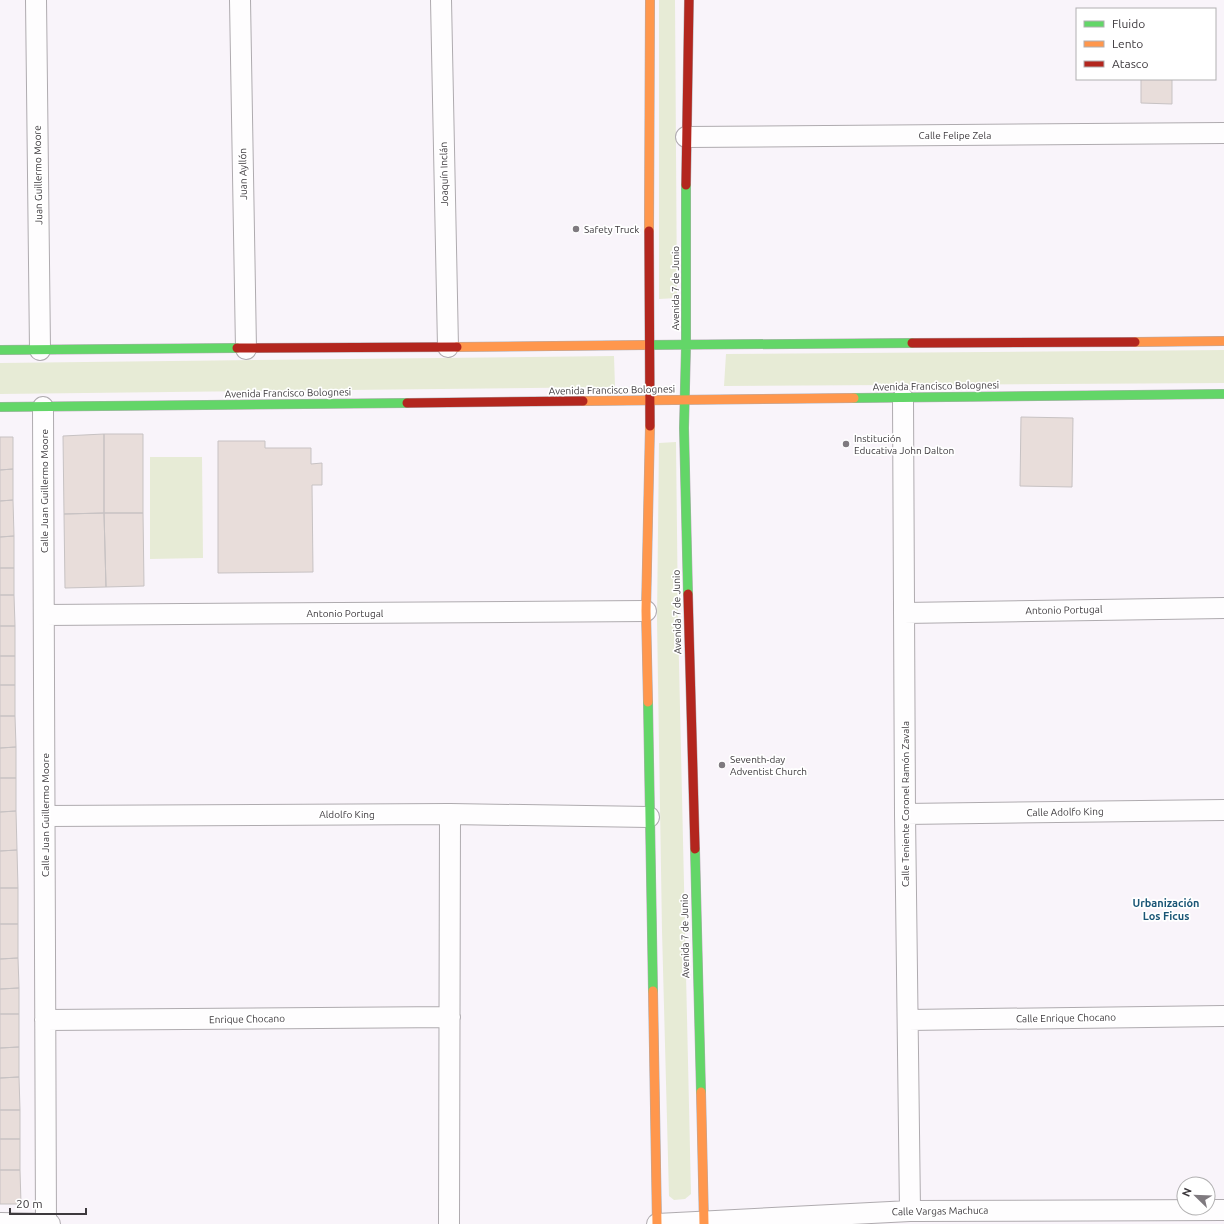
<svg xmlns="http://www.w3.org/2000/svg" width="1224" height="1224" font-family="Ubuntu,sans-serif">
  <rect width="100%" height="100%" fill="#f9f4fa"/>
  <!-- green -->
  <path fill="#e7ebd6" d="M659 0H675L677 298 659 299Z
    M1224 350V383L724 386 726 354Z
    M614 356 615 387 0 394V363Z
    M676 442 678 619 691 1194 685 1199 674 1200 669 1196 662 931 657 619 659 443Z
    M150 457H202L203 558 150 559Z"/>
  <!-- building -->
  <path fill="#e8ddda" stroke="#c7c2c3" d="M1141 79H1172V104L1141 103Z
    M1021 417 1073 418 1072 487 1020 486Z
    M104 434H143V513H104Z
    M104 434V513L64 514 63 436Z
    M0 437H13V469L0 470Z
    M218 441H265V448H311V464L322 463V485H312L313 572 218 573Z
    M13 469V500L0 501V470Z
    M13 500 14 536 0 537V501Z
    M104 513H143L144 586 106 587Z
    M104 513 106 587 65 588 64 514Z
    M14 536V568H0V537Z
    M0 568H14V595H0Z
    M0 595H14L15 626H0Z
    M0 626H15V656H0Z
    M0 656H15V685H0Z
    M0 685H15V716H0Z
    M0 716H15L16 747 0 748Z
    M16 747V778H0V748Z
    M0 778H16V811L0 812Z
    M16 811 17 850 0 851V812Z
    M17 850 18 888H0V851Z
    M0 888H18V924H0Z
    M0 924H18V958L0 959Z
    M18 958 19 988 0 989V959Z
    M19 988V1014H0V989Z
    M0 1014H19V1047L0 1048Z
    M19 1047V1077L0 1078V1048Z
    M19 1077 20 1110H0V1078Z
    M0 1110H20V1139H0Z
    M0 1139H20V1170H0Z
    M0 1170H20L21 1204H0Z"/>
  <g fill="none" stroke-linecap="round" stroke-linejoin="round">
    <defs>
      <path id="street" d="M36 0 40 350
        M240 0 246 349
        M441 0 448 347
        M686 137 1224 133
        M903 398 905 814 910 1211
        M43 407 46 1224
        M904 613 1224 608
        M44 615 646 611
        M905 814 1224 810
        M45 816 450 814 649 817
        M45 1020 450 1017
        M908 1020 1224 1016
        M0 1223 50 1224
        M449 1224 450 814
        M657 1224 910 1211 1224 1210"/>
      <path id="fast" d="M686 185V346L684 428 688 594
        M647 345 912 343
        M0 350 237 348
        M854 398 1224 394
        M0 407 407 403
        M648 702 653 991
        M695 849 701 1092"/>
      <path id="slow" d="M649 231 650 0
        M1135 342 1224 341
        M457 347 647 345
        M583 401 854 398
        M648 702 646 611 650 426
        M653 991 657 1224
        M701 1092 704 1224"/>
      <path id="jam" d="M686 185 689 0
        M649 231 650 426
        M912 343 1135 342
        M237 348 457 347
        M407 403 583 401
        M688 594 695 849"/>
    </defs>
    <!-- street casing -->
    <use href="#street" stroke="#afabaf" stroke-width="22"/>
    <!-- fast casing -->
    <use href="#fast" stroke="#afabaf" stroke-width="10"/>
    <!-- slow casing -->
    <use href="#slow" stroke="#afabaf" stroke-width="10"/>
    <!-- jam casing -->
    <use href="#jam" stroke="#afabaf" stroke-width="10"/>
    <!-- street -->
    <use href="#street" stroke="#fefdfe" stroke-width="20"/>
    <!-- fast -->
    <use href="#fast" stroke="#63d668" stroke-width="9"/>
    <!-- slow -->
    <use href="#slow" stroke="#ff974d" stroke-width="9"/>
    <!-- jam -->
    <use href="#jam" stroke="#b3261e" stroke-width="9"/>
  </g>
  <!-- markers -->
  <g fill="#7f7a7f" stroke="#fff" stroke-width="1.5">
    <circle cx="576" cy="229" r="4"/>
    <circle cx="846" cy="444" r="4"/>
    <circle cx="722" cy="765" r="4"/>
  </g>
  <g text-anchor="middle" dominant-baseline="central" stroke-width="3.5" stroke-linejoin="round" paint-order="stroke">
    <!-- street labels -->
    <g font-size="10" fill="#3d393d" stroke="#fff">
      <text x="955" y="135">Calle Felipe Zela</text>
      <text transform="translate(243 174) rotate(-91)">Juan Ayllón</text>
      <text transform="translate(444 174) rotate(-91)">Joaquín Inclán</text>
      <text transform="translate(38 175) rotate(-91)">Juan Guillermo Moore</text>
      <text transform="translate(675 288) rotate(-90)">Avenida 7 de Junio</text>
      <text transform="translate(936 386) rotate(-1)">Avenida Francisco Bolognesi</text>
      <text transform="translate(612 390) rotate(-1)">Avenida Francisco Bolognesi</text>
      <text transform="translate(288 393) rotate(-1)">Avenida Francisco Bolognesi</text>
      <text transform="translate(44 491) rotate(-90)">Calle Juan Guillermo Moore</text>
      <text transform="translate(1064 610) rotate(-1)">Antonio Portugal</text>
      <text transform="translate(677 612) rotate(-91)">Avenida 7 de Junio</text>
      <text x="345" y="613">Antonio Portugal</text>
      <text transform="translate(905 804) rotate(-90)">Calle Teniente Coronel Ramón Zavala</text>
      <text transform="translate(1065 812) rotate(-1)">Calle Adolfo King</text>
      <text x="347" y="814">Aldolfo King</text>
      <text transform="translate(45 815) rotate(-90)">Calle Juan Guillermo Moore</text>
      <text transform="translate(685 936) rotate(-91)">Avenida 7 de Junio</text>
      <text transform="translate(1066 1018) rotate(-1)">Calle Enrique Chocano</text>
      <text transform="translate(247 1019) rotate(-1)">Enrique Chocano</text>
      <text transform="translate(940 1211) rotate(-1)">Calle Vargas Machuca</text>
    </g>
    <!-- poi labels -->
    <g font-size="10" fill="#3d393d" stroke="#fff" text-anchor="start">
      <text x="584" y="229">Safety Truck</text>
      <text x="854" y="438">Institución<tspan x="854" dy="12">Educativa John Dalton</tspan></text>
      <text x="730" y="759">Seventh-day<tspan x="730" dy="12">Adventist Church</tspan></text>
    </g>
    <!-- neighbourhood labels -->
    <g font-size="11" font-weight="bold" fill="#1a5676" stroke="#fff">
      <text x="1166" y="903">Urbanización<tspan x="1166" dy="13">Los Ficus</tspan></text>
    </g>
  </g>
  <!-- legend -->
  <rect x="1076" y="8" width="140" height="72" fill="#ffffff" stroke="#b1b0b1"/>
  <rect x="1084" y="21" width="20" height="6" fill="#63d668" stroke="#b1b0b1"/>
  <text x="1112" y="28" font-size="12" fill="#3d393d">Fluido</text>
  <rect x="1084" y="41" width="20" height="6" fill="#ff974d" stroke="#b1b0b1"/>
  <text x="1112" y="48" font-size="12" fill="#3d393d">Lento</text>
  <rect x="1084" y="61" width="20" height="6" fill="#b3261e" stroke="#b1b0b1"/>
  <text x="1112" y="68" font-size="12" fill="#3d393d">Atasco</text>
  <!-- north arrow -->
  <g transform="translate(1196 1196) rotate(293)"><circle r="19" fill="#ffffff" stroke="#b1b0b1"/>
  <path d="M0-3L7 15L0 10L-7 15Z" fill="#7f7a7f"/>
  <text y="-6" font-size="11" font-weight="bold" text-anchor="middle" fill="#3d393d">N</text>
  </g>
  <!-- scale -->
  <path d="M10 1208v6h76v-6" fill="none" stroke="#3d393d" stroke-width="2"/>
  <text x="16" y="1208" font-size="12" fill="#3d393d" stroke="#ffffff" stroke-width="3" paint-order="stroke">20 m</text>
</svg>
